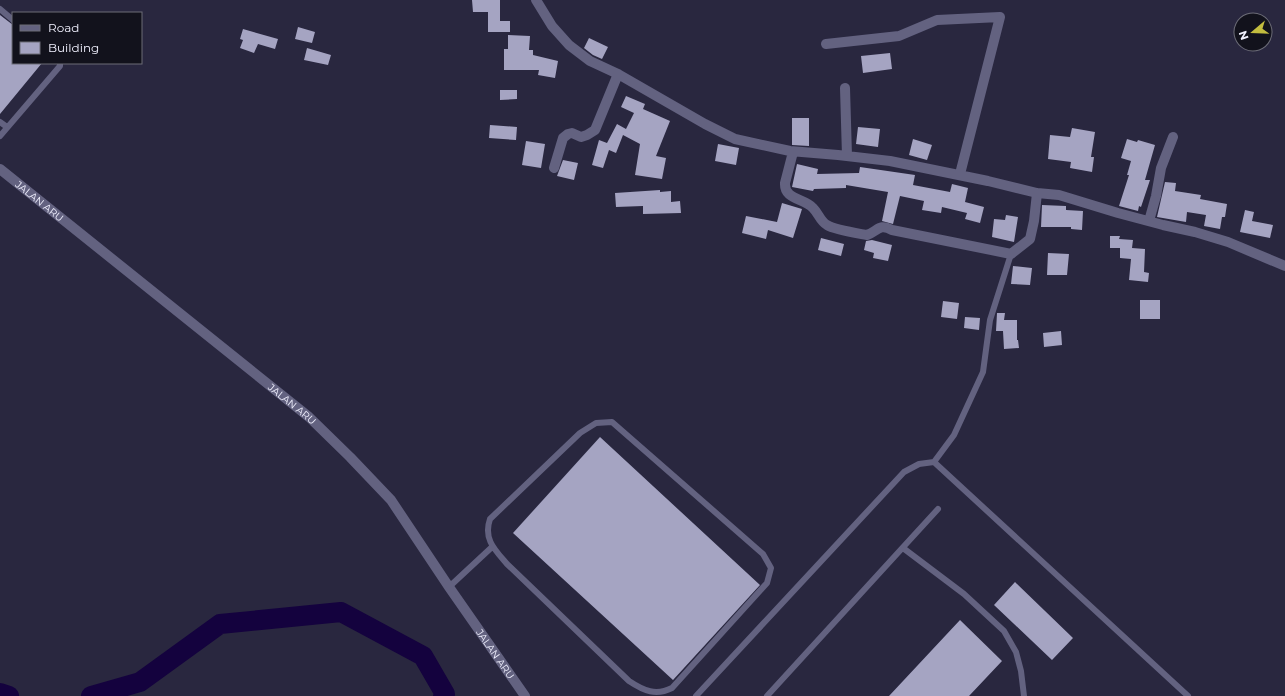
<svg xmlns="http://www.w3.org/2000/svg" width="1285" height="696" font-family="Montserrat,sans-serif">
  <rect width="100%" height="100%" fill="#29273f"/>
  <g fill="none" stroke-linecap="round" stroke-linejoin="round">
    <!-- river -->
    <path stroke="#14023e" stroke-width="20" d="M0 693 9 696
      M91 696 140 682 220 624 341 612 423 656 445 694 443 696"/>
  </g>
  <!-- building -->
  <path fill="#a5a4c2" d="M472 0H500V21H510V32H488V12H473Z
    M0 15 13 25V63H42L0 114Z
    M298 27 315 32 312 43 295 39Z
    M243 29 278 39 275 49 258 44 254 53 240 48 243 40 240 39Z
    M508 35 530 36 529 50H533V55L558 61 555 78 538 75 539 70H504V49H508Z
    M589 38 608 47 602 59 593 55 584 48Z
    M307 48 331 55 328 65 304 60Z
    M890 53 892 69 863 73 861 56Z
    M500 90H517V99L500 100Z
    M626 96 645 104 643 109 670 121 656 156 666 158 662 179 635 175 640 144 623 135 616 153 609 150 603 168 592 165 599 140 607 143 617 124 626 129 634 113 621 107Z
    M792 118H809V146L792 145Z
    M490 125 517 127 516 140 489 138Z
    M858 127 880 129 878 147 856 144Z
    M1072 128 1095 132 1091 157H1094L1092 172 1070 168 1071 162 1048 159 1050 135 1070 137Z
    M913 139 932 145 927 160 909 155Z
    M1127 139 1137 142 1138 140 1155 145 1145 180H1150L1141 207 1139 206 1138 211 1119 206 1129 175H1127L1131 161 1121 158Z
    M526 141 545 144 541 168 522 165Z
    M718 144 739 148 736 165 715 161Z
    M563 160 578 163 574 180 557 176Z
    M797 164 818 169 817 174 859 173 860 167 915 175 913 185 950 192 952 184 968 188 965 202 984 207 980 223 965 219 967 213 942 207 941 213 922 210 924 201 900 196 893 224 882 221 888 192 846 185V188L814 189 813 191 792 187Z
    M1165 182 1176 183 1175 191 1201 195 1200 199 1227 204 1225 217H1222L1220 229 1204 226 1206 215 1187 212 1186 222 1157 217Z
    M660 190V192L671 191V202L680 201 681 213 643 214V206L616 207 615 193Z
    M782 203 802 209 793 238 768 230 766 239 742 233 746 216 777 222Z
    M1042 205 1066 206V210L1083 211 1082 230 1071 229V227H1041Z
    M1245 210 1254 212 1252 221 1273 225 1270 238 1240 232Z
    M1006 215 1018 217 1014 242 992 237 994 219 1005 220Z
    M1110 236H1120L1119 239 1133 240 1132 248 1145 249 1144 272 1149 273 1148 282 1129 280 1131 259 1120 258V248H1110Z
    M821 238 844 244 841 256 818 250Z
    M872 240 892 245 888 261 873 258 874 253 864 250 866 241Z
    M1048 253 1069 254 1067 275H1047Z
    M1013 266 1032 268 1030 285 1011 284Z
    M1140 300H1160V319H1140Z
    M943 301 959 303 957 319 941 317Z
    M997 313H1005L1004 320H1017V340H1018L1019 348 1004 349 1003 331H996Z
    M965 317 980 318 979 330 964 328Z
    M1061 331 1062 345 1044 347 1043 333Z
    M600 437 760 585 673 680 513 533Z
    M1015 582 1073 638 1052 660 994 605Z
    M960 620 1002 661 969 696H889Z"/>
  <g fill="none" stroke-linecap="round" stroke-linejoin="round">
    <!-- service -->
    <path stroke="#636280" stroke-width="6" d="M0 9 13 20
      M0 122 7 127
      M0 136 60 66V63
      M612 422 763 554 771 568 767 583 672 688C656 696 644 691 629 681L507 564C495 550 483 539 490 519L580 433 596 423Z
      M934 462 954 435 983 372 990 320 1011 254
      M903 548 964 594 1004 631 1016 652 1021 671 1024 696
      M449 587 492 547
      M696 696 904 472 919 464 934 462 1188 696
      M767 696 938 509"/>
    <!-- minor -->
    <path stroke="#636280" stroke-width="10" d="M536 0 552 26 569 45 590 61 618 74 705 124 735 139 790 151 838 155 890 161 988 181 1037 193 1059 195 1118 213 1163 225 1195 232 1228 242 1285 266
      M826 44 899 36 937 20 1000 17 960 174
      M845 88 847 156
      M793 152 785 183C784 200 804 198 813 208 819 214 820 221 827 225 835 230 856 233 867 235 878 231 879 223 892 230L1011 254 1030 239 1034 221 1037 193
      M554 168 563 138 568 134 572 133 581 137 587 135 595 130 618 74
      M1149 221 1156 196 1161 168 1173 137"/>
    <!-- tertiary -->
    <path stroke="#636280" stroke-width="10" id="s1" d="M0 169 309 417 350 457 391 500 449 587 525 696"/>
  </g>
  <g text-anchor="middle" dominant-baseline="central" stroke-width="4" stroke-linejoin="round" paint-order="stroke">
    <!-- street labels -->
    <g font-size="10" fill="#f2f2ff" stroke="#12121c">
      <text stroke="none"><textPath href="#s1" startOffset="51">JALAN ARU</textPath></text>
      <text stroke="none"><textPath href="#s1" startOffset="375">JALAN ARU</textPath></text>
      <text stroke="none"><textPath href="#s1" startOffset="699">JALAN ARU</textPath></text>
    </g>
  </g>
  <!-- legend -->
  <rect x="12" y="12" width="130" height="52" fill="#12121c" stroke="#6c6c77"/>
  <rect x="20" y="25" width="20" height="6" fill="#636280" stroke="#6c6c77"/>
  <text x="48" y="32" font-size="12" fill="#f2f2ff">Road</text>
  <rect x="20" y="42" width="20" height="12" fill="#a5a4c2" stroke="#6c6c77"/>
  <text x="48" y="52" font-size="12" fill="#f2f2ff">Building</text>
  <!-- north arrow -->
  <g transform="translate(1253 32) rotate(251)"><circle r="19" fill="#12121c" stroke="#6c6c77"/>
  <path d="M0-3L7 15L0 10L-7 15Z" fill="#c3bd3f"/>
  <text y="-6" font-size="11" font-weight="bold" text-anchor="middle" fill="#f2f2ff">N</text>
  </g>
</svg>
